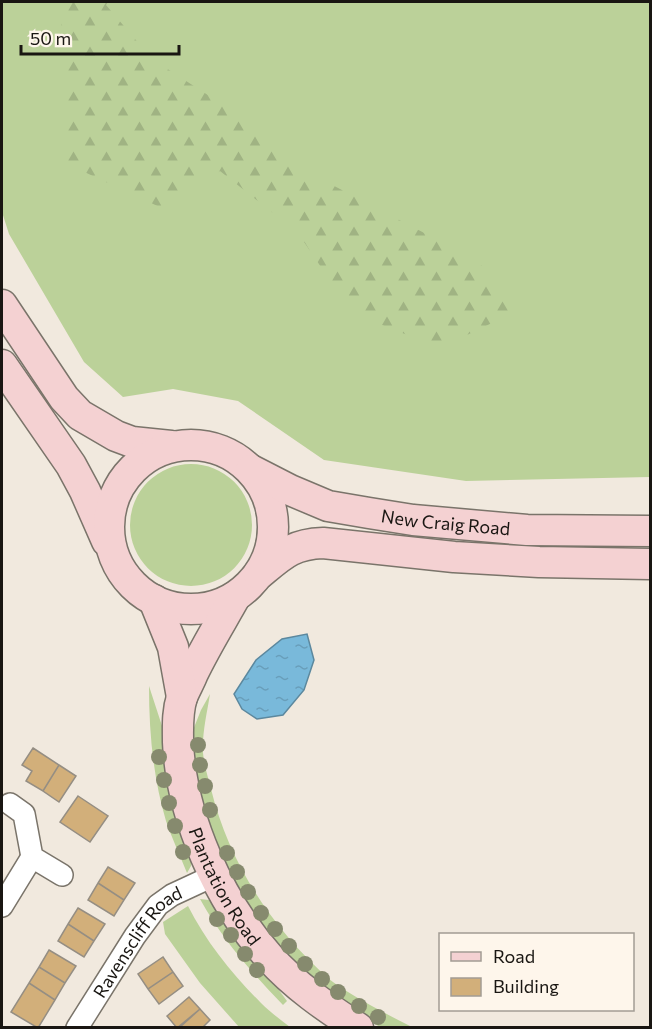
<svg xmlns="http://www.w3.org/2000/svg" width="652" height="1029" font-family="Commissioner,sans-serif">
  <defs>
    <pattern id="forest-firs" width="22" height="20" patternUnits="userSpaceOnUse" patternTransform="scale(1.5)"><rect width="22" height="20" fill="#bbd199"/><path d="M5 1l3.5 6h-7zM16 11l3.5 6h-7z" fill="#a0b383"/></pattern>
    <pattern id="water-ripples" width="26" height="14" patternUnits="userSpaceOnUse" patternTransform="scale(1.5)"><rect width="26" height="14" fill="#79b9da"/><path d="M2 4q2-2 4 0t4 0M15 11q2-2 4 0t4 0" fill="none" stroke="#689eba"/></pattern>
  </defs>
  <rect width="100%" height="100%" fill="#f1e9de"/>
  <!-- grass -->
  <path fill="#bbd199" d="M2 2H650V477L466 481 324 460 238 401 173 389 123 397 84 362 9 234 2 212Z
    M130 525a61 61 0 1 1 122 0a61 61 0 1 1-122 0Z
    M149 686 163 729 166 756 191 857V866L187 873C180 856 172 838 166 821 153 777 149 732 149 686Z
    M210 694C207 713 202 733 203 753 204 765 208 777 211 789 229 863 272 928 329 979 335 984 342 988 348 992 369 1005 390 1016 412 1027H380L348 1008 316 984 275 944 247 904 219 854 203 810 192 749 193 730 201 710Z
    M200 899 209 900 216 905 287 1001 283 1005C251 972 222 939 200 899Z
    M188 906C206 942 233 975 261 1003 270 1012 281 1020 290 1027H239L200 983 165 934 163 922Z"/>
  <!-- forest -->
  <path fill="url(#forest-firs)" d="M61 2H108L106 5 152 59 245 119 317 177 476 260 523 308 440 348 352 313 298 233 220 171 164 209 65 163Z"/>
  <!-- water -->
  <path fill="url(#water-ripples)" stroke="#5c889e" stroke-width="1.5" d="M307 634 314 660 304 690 283 715 257 719 242 709 234 694 256 660 282 639Z"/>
  <!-- building -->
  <path fill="#d2af7a" stroke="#958e83" stroke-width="1.5" d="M33 748 59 765 43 791 26 781 32 771 22 765Z
    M59 765 76 776 59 802 43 791Z
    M78 796 108 816 90 842 60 822Z
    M108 867 135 883 124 900 98 883Z
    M98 883 124 900 114 916 88 900Z
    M78 908 105 924 94 941 68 924Z
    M68 924 94 941 84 957 58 941Z
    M49 950 76 966 65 983 39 967Z
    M163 957 173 972 148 989 138 974Z
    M39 967 65 983 55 1000 29 983Z
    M173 972 183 986 159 1004 148 989Z
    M29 983 55 1000 38 1028 11 1012Z
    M189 997 200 1009 177 1028 167 1016Z
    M200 1009 210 1020 202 1028H179Z"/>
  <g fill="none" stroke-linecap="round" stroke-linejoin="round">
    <defs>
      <g id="street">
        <path d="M10 804 24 814 32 857 62 875"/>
        <path d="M2 906 32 857"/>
        <path id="s1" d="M77 1028 135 936 158 905 172 895 215 875"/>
      </g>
      <g id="secondary">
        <path d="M2 305 64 398 80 415 116 436 132 442 171 446"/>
        <path d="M2 365 71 465 85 491 107 541"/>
        <circle cx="191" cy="527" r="82"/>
        <path id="s2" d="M251 470 290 490 328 506 369 513 413 520 527 530 650 531"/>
        <path d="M259 574C282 555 292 544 323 543L454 557 539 562 650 564"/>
        <path id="s3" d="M235 597C221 622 206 646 193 673 190 681 185 689 182 697 177 712 178 727 178 742 181 817 219 901 269 957 295 986 326 1007 358 1028"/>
        <path d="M154 600 173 647 182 697"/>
      </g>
    </defs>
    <!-- street casing -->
    <use href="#street" stroke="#7a746a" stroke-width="24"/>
    <!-- secondary casing -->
    <use href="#secondary" stroke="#7a746a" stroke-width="33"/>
    <!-- street -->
    <use href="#street" stroke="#fff" stroke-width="21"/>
    <!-- secondary -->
    <use href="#secondary" stroke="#f4d1d2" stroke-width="30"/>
  </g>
  <!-- trees -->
  <g fill="#868a6e">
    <circle cx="198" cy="745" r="8"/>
    <circle cx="159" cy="757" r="8"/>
    <circle cx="200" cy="765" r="8"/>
    <circle cx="164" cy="780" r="8"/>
    <circle cx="205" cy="786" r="8"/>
    <circle cx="169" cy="803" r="8"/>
    <circle cx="210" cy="810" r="8"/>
    <circle cx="175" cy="826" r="8"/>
    <circle cx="183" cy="852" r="8"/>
    <circle cx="227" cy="853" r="8"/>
    <circle cx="237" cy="872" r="8"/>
    <circle cx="248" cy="892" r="8"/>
    <circle cx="261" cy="913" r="8"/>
    <circle cx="217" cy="919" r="8"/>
    <circle cx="275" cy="929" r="8"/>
    <circle cx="231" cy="935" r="8"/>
    <circle cx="289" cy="946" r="8"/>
    <circle cx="245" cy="954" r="8"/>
    <circle cx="305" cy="964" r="8"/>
    <circle cx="257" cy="970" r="8"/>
    <circle cx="322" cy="979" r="8"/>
    <circle cx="338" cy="992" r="8"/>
    <circle cx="359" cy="1006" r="8"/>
    <circle cx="378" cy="1017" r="8"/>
  </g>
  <g text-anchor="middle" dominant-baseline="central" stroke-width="4.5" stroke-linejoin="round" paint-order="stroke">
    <!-- street labels -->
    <g font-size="18" fill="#191612" stroke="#fef6eb">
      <text stroke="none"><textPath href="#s2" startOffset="204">New Craig Road</textPath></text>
      <text stroke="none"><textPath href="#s3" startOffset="312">Plantation Road</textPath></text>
      <text stroke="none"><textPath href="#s1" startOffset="106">Ravenscliff Road</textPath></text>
    </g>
  </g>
  <!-- border -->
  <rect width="652" height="1029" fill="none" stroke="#191612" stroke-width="6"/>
  <!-- legend -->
  <rect x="439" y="933" width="195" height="78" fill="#fef6eb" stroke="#a29c94" stroke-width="1.5"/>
  <rect x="451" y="952" width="30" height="9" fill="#f4d1d2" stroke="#a29c94" stroke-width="1.5"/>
  <text x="493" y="963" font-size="18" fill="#191612">Road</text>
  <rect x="451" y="978" width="30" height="18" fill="#d2af7a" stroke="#a29c94" stroke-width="1.5"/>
  <text x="493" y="993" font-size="18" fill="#191612">Building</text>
  <!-- scale -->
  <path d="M21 45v9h158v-9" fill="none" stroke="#191612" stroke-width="3"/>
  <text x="30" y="45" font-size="18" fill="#191612" stroke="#fef6eb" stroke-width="4.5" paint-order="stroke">50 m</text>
</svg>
